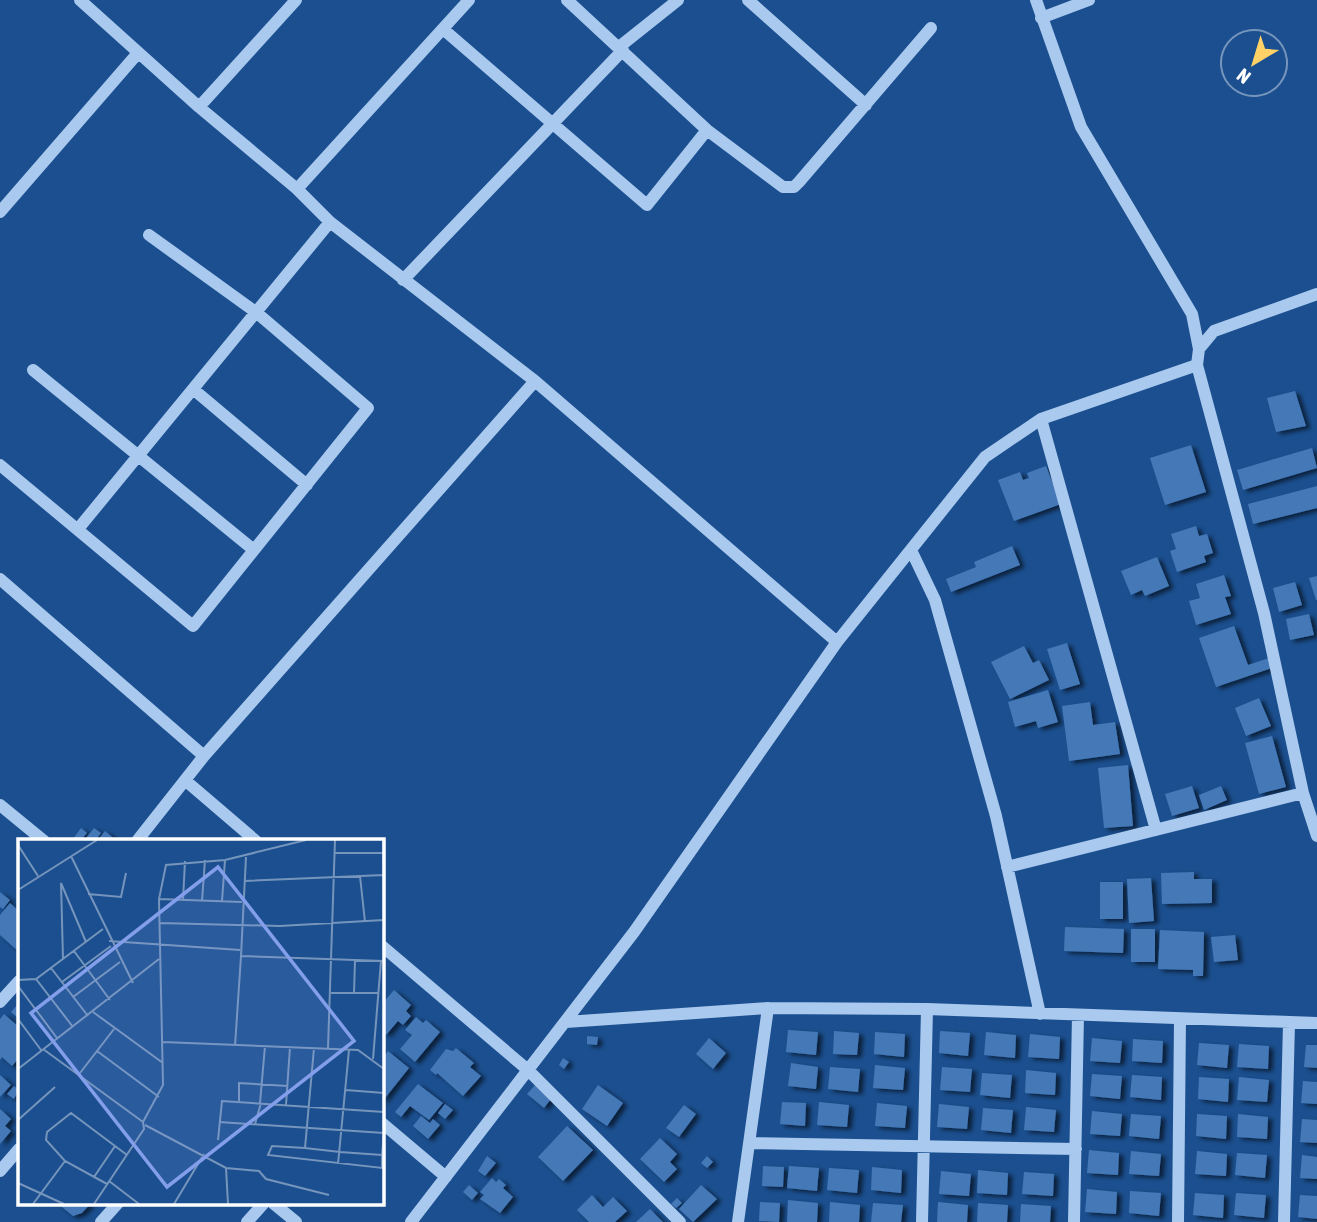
<svg xmlns="http://www.w3.org/2000/svg" width="1317" height="1222" font-family="'Asap Condensed',sans-serif">
  <defs>
    <filter id="shadow"><feDropShadow dx="4.5" dy="2.5" stdDeviation="2" flood-color="#0009"/></filter>
  </defs>
  <rect width="100%" height="100%" fill="#1b4f8f"/>
  <!-- building -->
  <path fill="#4478b7" filter="url(#shadow)" d="M1295 391 1306 426 1276 432 1267 398Z
    M1191 445 1206 492 1165 505 1150 458Z
    M1312 448 1317 468 1243 490 1237 470Z
    M1046 466 1061 504 1014 521 998 480 1020 472 1023 480 1029 478 1027 473Z
    M1317 486V508L1253 524 1248 504Z
    M1196 526 1199 536 1207 534 1213 553 1204 556 1206 562 1177 572 1170 551 1176 549 1171 534Z
    M1012 546 1020 565 951 592 946 579 976 567 974 562Z
    M1157 557 1169 586 1145 596 1142 590 1131 595 1121 571Z
    M1224 575 1231 596 1225 597 1231 614 1196 625 1189 601 1200 598 1196 584Z
    M1317 576V600H1316L1309 578Z
    M1295 582 1302 605 1279 612 1273 588Z
    M1309 614 1314 635 1290 640 1286 619Z
    M1234 626 1248 665 1269 658 1272 668 1216 687 1199 638Z
    M1067 643 1080 684 1060 690 1047 649Z
    M1024 646 1033 663 1039 660 1049 680 1010 699 991 662Z
    M1048 690 1058 722 1038 728 1036 721 1015 727 1008 702Z
    M1259 698 1271 726 1246 736 1235 708Z
    M1090 702 1093 725 1115 722 1120 754 1069 761 1062 706Z
    M1272 736 1286 787 1259 794 1245 743Z
    M1128 765 1133 826 1104 828 1098 768Z
    M1192 786 1199 808 1172 816 1165 794Z
    M1221 786 1227 800 1204 810 1199 795Z
    M81 828 87 833 80 841H75L73 839Z
    M94 828 101 833 95 841H89L86 838Z
    M105 831 117 841H97Z
    M1194 872V879H1212V903L1162 904 1161 873Z
    M1151 878 1154 921 1129 923 1127 879Z
    M1100 882H1123V919H1100Z
    M0 892 10 900 3 909 0 907Z
    M10 903 19 911V952L0 935V915Z
    M1065 927 1124 929 1123 953 1064 951Z
    M1131 929H1155V962H1131Z
    M1160 930 1204 932 1203 976H1193V970L1158 969Z
    M1235 935 1238 960 1214 962 1211 937Z
    M394 990 411 1005 406 1011 411 1016 403 1025 398 1021 386 1035 382 1031V1004Z
    M17 1005 19 1007V1019L11 1012Z
    M4 1014 19 1027V1058L12 1066 2 1057 0 1060V1019Z
    M416 1017 423 1023 426 1020 440 1032 415 1062 400 1049 412 1035 405 1030Z
    M788 1030 818 1032 816 1055 786 1052Z
    M834 1031 859 1033 857 1055 833 1054Z
    M940 1031 970 1033 968 1056 939 1053Z
    M875 1032 905 1034 904 1057 874 1054Z
    M986 1032 1016 1035 1015 1058 984 1055Z
    M1030 1034 1060 1037 1059 1059 1028 1057Z
    M587 1036 598 1037 597 1045 587 1044Z
    M709 1038 726 1053 713 1069 696 1054Z
    M1092 1038 1122 1041 1120 1063 1090 1061Z
    M1133 1039 1163 1041 1162 1063 1132 1061Z
    M1199 1043 1229 1045 1227 1068 1197 1065Z
    M1239 1044 1269 1046 1268 1069 1237 1067Z
    M1306 1045H1317V1068L1304 1067Z
    M456 1048 474 1063 470 1067 481 1076 463 1096 437 1073 436 1075 430 1070 446 1049 453 1051Z
    M388 1051 409 1068 382 1102V1059Z
    M563 1058 569 1062 564 1069 559 1065Z
    M791 1063 818 1067 816 1089 788 1086Z
    M875 1065 905 1068 903 1090 873 1088Z
    M830 1067 860 1069 858 1092 828 1089Z
    M942 1067 972 1069 970 1092 940 1090Z
    M1026 1070 1056 1073 1055 1095 1025 1093Z
    M982 1073 1012 1075 1010 1098 980 1095Z
    M1092 1074 1122 1076 1120 1099 1090 1096Z
    M0 1075 11 1085 0 1097Z
    M1132 1075 1162 1077 1161 1100 1130 1097Z
    M1199 1077 1229 1079 1228 1102 1198 1099Z
    M1239 1077 1269 1080 1267 1102 1237 1100Z
    M1303 1081 1317 1082V1104L1301 1103Z
    M418 1084 443 1103 429 1120 410 1106 401 1117 395 1112Z
    M535 1085 551 1099 544 1108 527 1094Z
    M598 1085 623 1103 607 1126 582 1109Z
    M14 1086 19 1090 14 1099 7 1094Z
    M782 1102 806 1103 805 1126 780 1124Z
    M819 1102 849 1105 847 1127 817 1125Z
    M877 1103 907 1106 905 1128 875 1126Z
    M445 1104 453 1110 445 1119 438 1113Z
    M939 1104 969 1107 967 1129 937 1127Z
    M684 1105 696 1114 679 1137 666 1128Z
    M1026 1107 1056 1110 1054 1132 1024 1130Z
    M983 1108 1013 1110 1011 1133 981 1130Z
    M0 1109 11 1119 5 1126 11 1131 0 1144Z
    M1092 1111 1122 1114 1120 1136 1090 1134Z
    M1131 1114 1161 1116 1159 1139 1129 1136Z
    M1197 1114 1227 1116 1226 1139 1196 1136Z
    M1238 1114 1268 1117 1267 1139 1237 1137Z
    M421 1116 430 1123 433 1119 440 1125 428 1139 413 1126Z
    M1302 1119 1317 1120V1143L1300 1142Z
    M567 1126 593 1150 563 1181 538 1157Z
    M660 1138 677 1154 670 1162 677 1169 664 1182 640 1159Z
    M1089 1150 1119 1153 1118 1175 1087 1173Z
    M1131 1151 1161 1154 1159 1176 1129 1174Z
    M1197 1151 1227 1154 1226 1176 1195 1174Z
    M1237 1153 1267 1155 1265 1178 1235 1175Z
    M1302 1155 1317 1157V1179L1300 1178Z
    M487 1156 496 1163 485 1176 478 1171Z
    M707 1156 713 1162 707 1168 701 1163Z
    M763 1166 784 1167 783 1187 762 1186Z
    M789 1166 819 1168 817 1191 787 1188Z
    M872 1167 902 1170 901 1193 871 1190Z
    M829 1168 859 1170 857 1193 827 1190Z
    M978 1170 1008 1173 1007 1195 977 1193Z
    M941 1171 971 1174 969 1196 939 1194Z
    M1024 1172 1054 1174 1053 1196 1022 1194Z
    M492 1178 496 1182 499 1179 506 1185 503 1188 513 1197 500 1213 480 1199 484 1195 480 1192Z
    M469 1185 478 1193 472 1200 463 1192Z
    M701 1185 717 1199 693 1222 679 1209Z
    M1087 1189 1117 1192 1116 1214 1085 1212Z
    M1130 1191 1161 1193 1159 1216 1129 1213Z
    M1195 1193 1224 1195 1223 1218 1193 1215Z
    M1236 1193 1266 1195 1264 1218 1234 1215Z
    M592 1195 603 1207 613 1197 627 1211 615 1222H589L577 1210Z
    M1300 1195 1317 1196V1219L1298 1217Z
    M677 1198 682 1203 676 1208 671 1204Z
    M788 1200 818 1203 817 1222H787Z
    M760 1202 780 1203 779 1222 759 1221Z
    M830 1202 860 1205 859 1222H829Z
    M938 1202 968 1205 967 1222H937Z
    M57 1203H91L82 1213 73 1216Z
    M873 1203 903 1205 901 1222H871Z
    M978 1203 1008 1205 1007 1222H977Z
    M1021 1204 1051 1206 1050 1222H1020Z
    M650 1209 663 1222H636Z"/>
  <g fill="none" stroke-linecap="round" stroke-linejoin="round">
    <!-- minor -->
    <path stroke="#a9c9ee" stroke-width="12" d="M80 0 199 107 297 189 330 222 535 381 837 642
      M567 0 707 130 783 187H794L799 182 931 28
      M748 0 866 105
      M1036 0 1081 127 1192 314 1199 349
      M1041 18 1089 0
      M443 29 647 205 707 130
      M619 47 678 0
      M199 107 296 0
      M297 189 469 0
      M0 212 138 53
      M403 280 623 50
      M1197 365 1264 613 1303 793 1317 836
      M33 370 254 550
      M193 389 307 485
      M1041 419 1156 830
      M0 465 193 626 368 408 257 313 149 235
      M78 529 330 222
      M911 550 935 600 996 816 1040 1014
      M0 579 204 756 137 841
      M204 756 535 381
      M186 781 256 841
      M0 805 44 841
      M1007 867 1303 793
      M382 946 528 1070 680 1222
      M0 1002 19 981
      M566 1022 768 1008 927 1009 1317 1023
      M382 1123 446 1177
      M751 1143 1076 1149
      M0 1171 19 1149
      M273 1203 296 1222
      M101 1222 118 1203
      M247 1222 264 1203
      M411 1222 634 932 837 642 985 457 1041 419 1197 365 1199 349 1214 331 1317 294
      M738 1222 768 1008
      M922 1222 927 1009
      M1074 1222 1078 1015
      M1178 1222 1180 1019
      M1284 1222 1289 1023"/>
  </g>
  <!-- overview -->
  <g transform="translate(18 839)">
    <rect width="366" height="366" fill="#1b4f8f"/>
    <path fill="none" stroke="#7695bc" stroke-width="2" d="M365 1 366 81M0 6 20 37M317 14H365M53 17 115 144M228 18 223 117 366 122M342 37 347 83M226 42 366 36M0 51 79 1M70 55 103 58 108 34M141 60 224 63M165 61 167 22M184 62 187 21M204 62 207 21M142 84 262 87 366 81M91 102 222 111M56 112 92 161M45 120 43 44 68 103M33 129 70 177M18 140 55 188M0 141 18 140 85 90M44 143 93 107M0 147 39 199M313 154H361M336 154 337 121M55 158 102 123M75 173 145 224M0 180 23 211M145 203 340 211 366 230M217 207 223 117M310 209 317 1M25 210 125 283M79 212 141 258M355 220 363 122M0 230 141 120M62 234 96 190M328 251 366 254M221 262V244L270 247M242 264 247 207M268 266 272 208M0 281 37 248M201 283 366 294M237 285 243 264M127 286 208 329 241 332 248 340 311 356M366 293 364 316V329L250 316 254 307 287 309 322 313 364 316H366M200 301 204 262 366 273M287 309 296 209M320 325 331 211M208 329 210 365M76 338 97 307M91 342 121 365M0 344 46 365M89 345 47 322 28 301 29 293 53 274 109 316M15 365 47 322M76 365 126 290 125 283 145 246 141 60 148 26 207 21 288 1M156 365 186 315"/>
    <path fill="#839eea" fill-opacity="0.15" stroke="#839eea" stroke-width="3.5" d="M200 28 336 202 149 348 13 174Z"/>
    <rect width="366" height="366" fill="none" stroke="#fff" stroke-width="3.5"/>
  </g>
  <!-- north arrow -->
  <g transform="translate(1254 63) rotate(218)"><circle r="33" fill="#1b4f8f" stroke="#7695bc" stroke-width="2"/>
  <path d="M0-5L12 26L0 18L-12 26Z" fill="#ffd166"/>
  <text y="-10" font-size="19" font-weight="bold" text-anchor="middle" fill="#ffffff">N</text>
  </g>
</svg>
